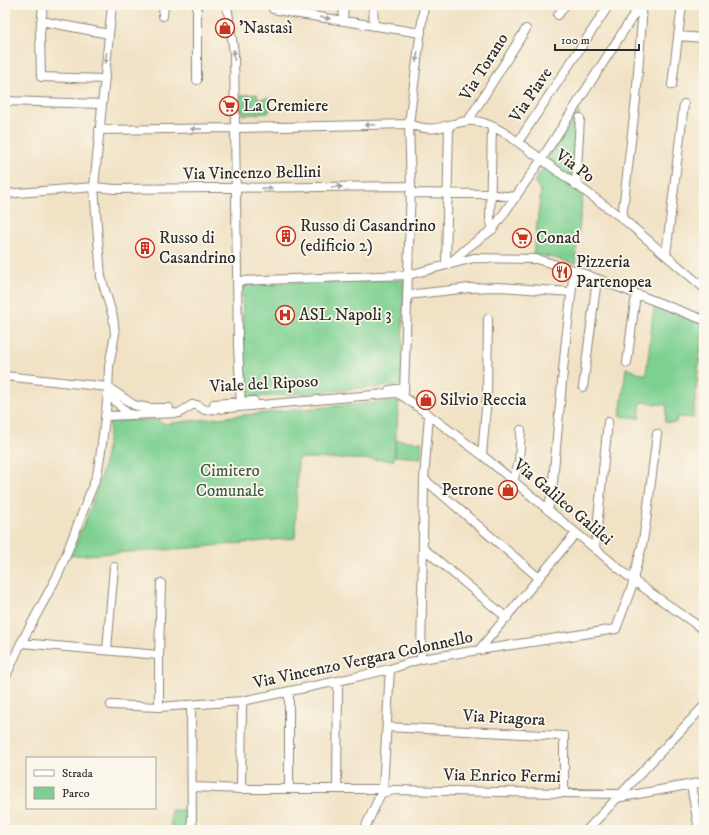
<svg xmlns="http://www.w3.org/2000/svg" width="709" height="835" font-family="'IM FELL DW Pica',serif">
  <rect width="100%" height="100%" fill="#fbf7ec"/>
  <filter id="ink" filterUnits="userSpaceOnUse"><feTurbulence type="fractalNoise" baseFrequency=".025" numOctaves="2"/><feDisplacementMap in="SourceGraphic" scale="8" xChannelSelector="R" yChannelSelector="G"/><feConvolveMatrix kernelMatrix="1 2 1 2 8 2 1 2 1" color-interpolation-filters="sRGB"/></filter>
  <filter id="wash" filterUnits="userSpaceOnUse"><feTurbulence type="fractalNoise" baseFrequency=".012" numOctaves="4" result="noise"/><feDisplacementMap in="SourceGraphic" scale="16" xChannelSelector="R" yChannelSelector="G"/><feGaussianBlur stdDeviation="0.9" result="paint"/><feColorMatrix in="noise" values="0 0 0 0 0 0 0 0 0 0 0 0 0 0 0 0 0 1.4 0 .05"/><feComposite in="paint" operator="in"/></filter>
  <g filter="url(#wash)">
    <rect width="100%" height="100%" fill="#f1e2c5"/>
    <!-- green -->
    <path fill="#7ed091" stroke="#547e5e" d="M257 94 258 99 269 98 270 111H268V113L243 115V110H238V96Z
      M579 111 574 180 547 160Z
      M544 167 583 193 575 264 551 257 533 255 541 191 534 182Z
      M404 280 401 385 245 398 242 284Z
      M654 306 703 324 693 418 677 417 676 423 665 422 667 405 641 402 639 418 620 416 626 368 646 375Z
      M399 401 394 460 298 458 295 538 192 548 70 556C84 524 100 489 106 454 108 443 109 432 110 421L158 419 163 424 290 410Z
      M396 440 422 442 421 458 395 456Z
      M171 810H187V830H171Z"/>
  </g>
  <g filter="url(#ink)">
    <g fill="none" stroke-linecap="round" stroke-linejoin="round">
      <defs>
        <path id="minor" d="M43 5 40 35 41 77 104 79
          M197 5V80
          M227 5 234 53 238 345 241 407
          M271 5 273 9 293 13 421 33
          M373 5 374 26
          M558 15 565 5
          M163 16 164 5
          M41 21 109 34
          M343 21 344 7
          M678 36 704 38
          M672 85 682 5
          M5 101 102 104
          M468 121 526 29
          M492 127 490 219 493 229
          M99 130 235 128 409 124C436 134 442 125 467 121 480 119 497 128 508 135L622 218 704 288
          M518 142 609 5
          M576 185 580 118
          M410 193 486 194 516 197
          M5 194 94 187 115 189 411 186
          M622 218 636 99 642 19 640 5
          M666 255 684 104
          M451 262 467 248 493 229 541 160 640 5
          M446 264 449 126
          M237 281 408 275 474 258 536 259 574 270 704 320
          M407 295 470 288 499 287 571 292
          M627 363 636 294
          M5 376 108 387 134 405 148 408H169
          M583 387 597 279
          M389 390 404 388
          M404 392 411 186 409 124 424 5
          M108 394 127 413 133 415
          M214 404 254 401
          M105 416 179 413 192 405H197L205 410 396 393 404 397 429 415 482 455 634 581 704 630
          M482 455 487 397 488 319
          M424 479 539 578
          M513 481 519 462 521 430
          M548 510 552 492 565 349 574 270
          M423 548 507 618
          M595 548 608 422
          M21 643 159 655
          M107 650 114 567
          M479 650 576 533
          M421 659 424 479 429 415
          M5 678 21 643 59 573 97 475 101 451 108 394 109 366 115 334 113 317 101 277 94 187 112 5
          M289 692V789
          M111 705 159 707 242 701 338 681 390 669 421 659 616 629 634 581V575L642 546 646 522 657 434
          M191 706 192 830
          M159 707V655L161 583
          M387 727 564 736V792
          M691 785 699 830
          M194 787 241 789H383
          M241 789 242 701
          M337 789 338 681
          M382 793 394 790 621 794
          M616 798 704 782
          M364 830 383 789 390 669
          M587 830 704 706"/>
      </defs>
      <!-- minor casing -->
      <use href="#minor" stroke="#8e8678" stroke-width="10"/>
      <!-- minor -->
      <use href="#minor" stroke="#fff" stroke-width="8"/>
    </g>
    <!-- one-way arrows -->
    <defs><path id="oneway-solid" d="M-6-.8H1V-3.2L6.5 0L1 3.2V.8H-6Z"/></defs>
    <g fill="#a0a0a0">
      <use href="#oneway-solid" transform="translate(325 18) rotate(9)"/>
      <use href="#oneway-solid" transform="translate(234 55) rotate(-93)"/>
      <use href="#oneway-solid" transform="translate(417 57) rotate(98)"/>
      <use href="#oneway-solid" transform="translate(106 58) rotate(96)"/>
      <use href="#oneway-solid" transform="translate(370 125) rotate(178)"/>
      <use href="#oneway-solid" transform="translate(196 129) rotate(179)"/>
      <use href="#oneway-solid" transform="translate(337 187) rotate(-1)"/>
      <use href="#oneway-solid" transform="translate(267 188) rotate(-1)"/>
    </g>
  </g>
  <!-- icons -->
  <defs>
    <symbol id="shop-ring" viewBox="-11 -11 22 22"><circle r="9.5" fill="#fbf7ec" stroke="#c8321e" stroke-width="1.5"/><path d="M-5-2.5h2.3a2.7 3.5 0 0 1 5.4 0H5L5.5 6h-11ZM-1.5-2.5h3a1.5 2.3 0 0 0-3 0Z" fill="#c8321e"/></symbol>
    <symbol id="supermarket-ring" viewBox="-11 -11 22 22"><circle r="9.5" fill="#fbf7ec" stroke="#c8321e" stroke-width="1.5"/><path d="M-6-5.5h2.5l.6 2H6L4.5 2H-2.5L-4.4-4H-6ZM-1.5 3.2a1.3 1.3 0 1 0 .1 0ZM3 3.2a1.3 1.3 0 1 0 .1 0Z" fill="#c8321e"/></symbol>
    <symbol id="building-ring" viewBox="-11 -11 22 22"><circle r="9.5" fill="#fbf7ec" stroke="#c8321e" stroke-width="1.5"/><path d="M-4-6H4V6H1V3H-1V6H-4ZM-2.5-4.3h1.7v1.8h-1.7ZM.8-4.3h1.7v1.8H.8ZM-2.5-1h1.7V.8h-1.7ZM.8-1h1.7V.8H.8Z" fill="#c8321e"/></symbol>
    <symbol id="restaurant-ring" viewBox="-11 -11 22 22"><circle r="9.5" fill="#fbf7ec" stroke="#c8321e" stroke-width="1.5"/><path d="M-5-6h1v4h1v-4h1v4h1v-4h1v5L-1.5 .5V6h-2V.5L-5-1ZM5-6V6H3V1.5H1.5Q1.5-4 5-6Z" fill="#c8321e"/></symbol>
    <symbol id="hospital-ring" viewBox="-11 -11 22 22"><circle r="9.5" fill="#fbf7ec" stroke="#c8321e" stroke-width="1.5"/><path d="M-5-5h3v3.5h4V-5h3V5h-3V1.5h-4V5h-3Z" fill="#c8321e"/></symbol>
  </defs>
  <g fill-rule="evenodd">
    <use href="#shop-ring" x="214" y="17" width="22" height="22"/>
    <use href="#supermarket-ring" x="218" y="95" width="22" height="22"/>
    <use href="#building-ring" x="275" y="225" width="22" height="22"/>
    <use href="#supermarket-ring" x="511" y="227" width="22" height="22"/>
    <use href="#building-ring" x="134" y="237" width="22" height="22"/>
    <use href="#restaurant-ring" x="551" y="261" width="22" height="22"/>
    <use href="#hospital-ring" x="274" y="304" width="22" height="22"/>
    <use href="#shop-ring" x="415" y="389" width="22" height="22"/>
    <use href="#shop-ring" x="497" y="479" width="22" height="22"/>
  </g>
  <g text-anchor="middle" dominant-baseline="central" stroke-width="3.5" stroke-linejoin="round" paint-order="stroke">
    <!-- poi labels -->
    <g font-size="17" fill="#2b2b2b" stroke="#fbf7ec" text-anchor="start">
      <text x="239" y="28">'Nastasì</text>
      <text x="243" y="106">La Cremiere</text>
      <text x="300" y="226">Russo di Casandrino<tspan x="300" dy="20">(edificio 2)</tspan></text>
      <text x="159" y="238">Russo di<tspan x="159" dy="20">Casandrino</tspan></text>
      <text x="536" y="238">Conad</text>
      <text x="576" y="262">Pizzeria<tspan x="576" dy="20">Partenopea</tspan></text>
      <text x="299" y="315">ASL Napoli 3</text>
      <text x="440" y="400">Silvio Reccia</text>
      <text x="494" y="490" text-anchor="end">Petrone</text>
    </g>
    <!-- street labels -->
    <g font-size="17" fill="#2b2b2b" stroke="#fbf7ec">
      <text transform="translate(484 67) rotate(-58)">Via Torano</text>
      <text transform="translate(531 95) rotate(-56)">Via Piave</text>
      <text transform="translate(575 166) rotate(36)">Via Po</text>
      <text transform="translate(252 173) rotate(-1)">Via Vincenzo Bellini</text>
      <text transform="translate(264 384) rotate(-3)">Viale del Riposo</text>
      <text transform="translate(563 502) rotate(40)">Via Galileo Galilei</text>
      <text transform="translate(363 660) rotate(-12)">Via Vincenzo Vergara Colonnello</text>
      <text transform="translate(504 718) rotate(3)">Via Pitagora</text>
      <text transform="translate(502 776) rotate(1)">Via Enrico Fermi</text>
    </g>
    <!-- park labels -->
    <g font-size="17" fill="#445d4a" stroke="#fbf7ec">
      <text x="230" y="471">Cimitero<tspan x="230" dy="20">Comunale</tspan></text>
    </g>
  </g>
  <!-- margin -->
  <rect width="709" height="835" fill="none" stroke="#fbf7ec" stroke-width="20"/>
  <!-- legend -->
  <rect x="26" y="757" width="130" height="52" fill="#fbf7ec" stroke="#a8a59f"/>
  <rect x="34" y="770" width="20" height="6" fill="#ffffff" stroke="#a8a59f"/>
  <text x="62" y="777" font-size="12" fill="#2b2b2b">Strada</text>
  <rect x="34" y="787" width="20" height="12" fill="#7ed091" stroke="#a8a59f"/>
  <text x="62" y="797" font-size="12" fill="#2b2b2b">Parco</text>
  <!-- scale -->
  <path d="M555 44v6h84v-6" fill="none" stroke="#2b2b2b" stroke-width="2"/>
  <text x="561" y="44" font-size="12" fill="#2b2b2b" stroke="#fbf7ec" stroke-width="3" paint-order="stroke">100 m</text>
</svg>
